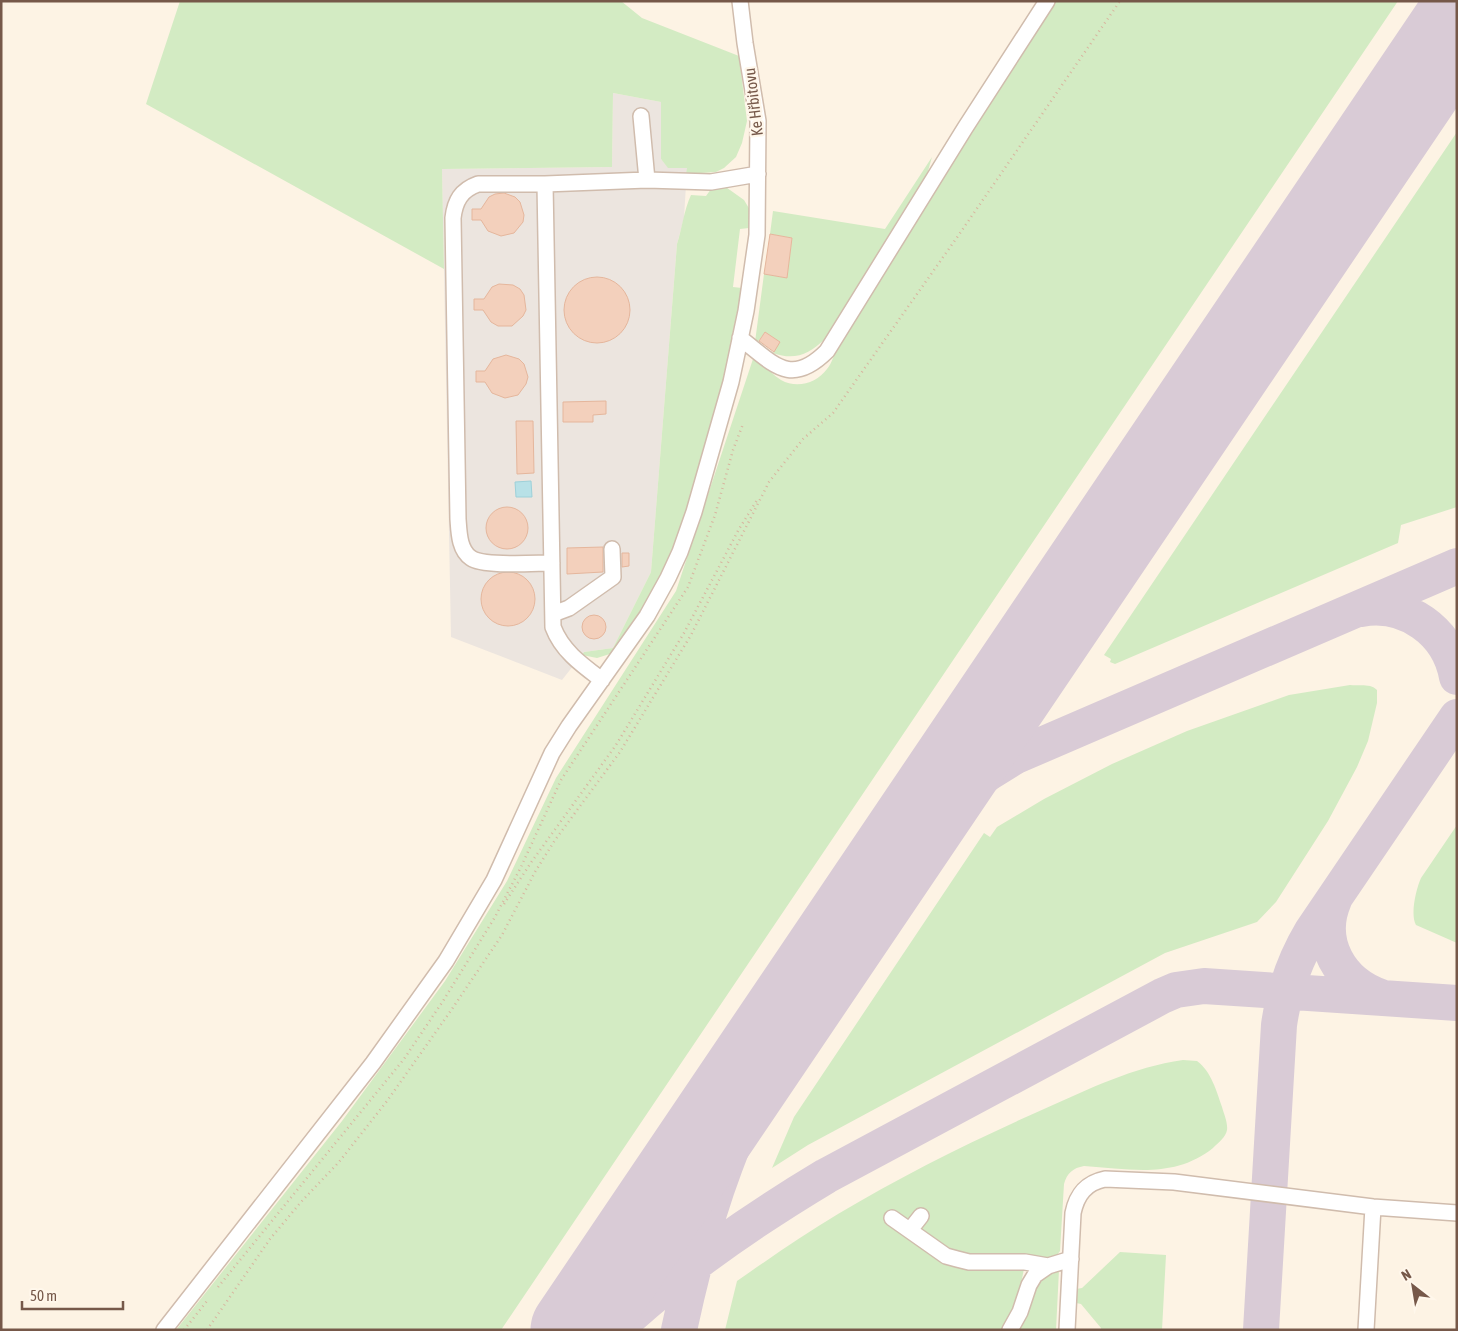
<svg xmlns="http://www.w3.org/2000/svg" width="1458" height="1331" font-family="'Asap Condensed',sans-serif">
  <rect width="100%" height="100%" fill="#fdf3e4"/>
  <!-- industrial -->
  <path fill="#ece5df" d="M613 93 661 102V159L669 168H687L684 218 677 244 651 572 613 648 584 652 562 680 451 637 442 169 612 167Z"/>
  <!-- green -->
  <path fill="#d3ebc3" d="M180 1H621L642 18 739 56 747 121 742 143 736 157 724 168 716 172 686 174 687 168H668L661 159V102L613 93 612 167 442 169 444 269 146 104Z
    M1053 1H1398L501 1330H176L342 1121 445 981 507 881 556 778 676 591 753 359C764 363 771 374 781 380 797 389 817 383 827 369 832 363 834 355 837 347Z
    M1457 132V507L1401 525 1398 543 1115 664 1110 662 1111 659 1104 655Z
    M932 157 926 178 825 339C809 354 795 361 773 353L780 342 765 332 757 343 755 342 764 274 787 278 792 238 770 234 773 211 885 229Z
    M714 185H723L744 200 750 210 749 228 740 229 733 287 742 288 714 423 678 536 649 603 613 653 597 658 582 655 584 652 613 648 651 572 677 244C682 228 684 210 691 195L706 196Z
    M1350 685C1359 686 1371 683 1377 690V703L1368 741 1357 767 1328 821 1276 902 1257 922 1165 953 808 1145 772 1168 794 1117 984 833 990 837 997 827 1044 799 1112 764 1187 731 1289 695Z
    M1457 825V943L1416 925C1410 915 1416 889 1421 878Z
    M1183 1060 1197 1061C1211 1071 1217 1092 1222 1107 1224 1114 1228 1123 1227 1130 1226 1137 1218 1143 1213 1148 1174 1179 1131 1169 1084 1166 1073 1168 1067 1173 1064 1184L1060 1251 1057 1255 1050 1259 959 1256 922 1234V1224L910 1222 936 1254 1024 1269 1018 1298 1003 1330H725L737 1281C770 1258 803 1235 838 1214 903 1175 974 1140 1044 1109 1089 1089 1133 1067 1183 1060Z
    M1120 1252 1166 1255 1162 1330H1101V1328L1081 1304 1076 1303V1289L1082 1288Z
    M1059 1270 1056 1330H1018L1033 1289 1043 1277Z"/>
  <!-- water -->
  <path fill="#b8e1e7" stroke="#9ed1d9" d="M531 481 532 497H516L515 482Z"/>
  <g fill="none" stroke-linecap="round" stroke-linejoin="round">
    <!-- taxiway -->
    <path stroke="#d9cbd6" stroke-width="36" d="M1361 609C1406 601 1449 631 1457 677
      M1334 900C1316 942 1340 983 1381 997
      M615 1330C679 1270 751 1221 826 1176L1162 996 1176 990 1204 986 1457 1003
      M679 1330C691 1274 705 1219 725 1166 754 1085 796 1009 843 937 872 892 902 845 942 808 964 788 990 771 1016 756L1457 566
      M1261 1330 1279 1025C1284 990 1294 961 1312 931L1457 717"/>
    <!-- runway -->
    <path stroke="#d9cbd6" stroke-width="91" d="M576 1330 1457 26"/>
  </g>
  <!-- building -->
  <path fill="#f3d0bc" stroke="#e5b69c" d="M504 193 515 197 520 202 524 215 523 222 514 233 501 236 488 231 481 220H472V209H481L489 197 495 194Z
    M770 234 792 238 787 278 764 274Z
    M564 310a33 33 0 1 1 66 0a33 33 0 1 1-66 0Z
    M499 284 513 285 520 289 524 295 526 310 523 316 512 326H498L491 322 483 310H474V299H484L492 287Z
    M765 332 780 342 774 352 759 341Z
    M506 355 519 359 524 364 528 377 526 384 518 395 505 398 492 393 485 382H476V371H485L493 359Z
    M606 401V414L593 415V422H563V402Z
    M516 421H533L534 473 517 474Z
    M486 528a21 21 0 1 1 42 0a21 21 0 1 1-42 0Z
    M603 547V572L567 574V548Z
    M622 553H629V566L622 567Z
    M481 599a27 27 0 1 1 54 0a27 27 0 1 1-54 0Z
    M582 627a12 12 0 1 1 24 0a12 12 0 1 1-24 0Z"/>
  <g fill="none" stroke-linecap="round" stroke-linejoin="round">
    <defs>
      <path id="minor" d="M641 116 647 180
        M545 184H478C461 190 455 201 453 218L458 519C459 532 459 550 471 558 484 567 535 563 552 563
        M740 338C773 363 790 388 827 351L965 128 1047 1
        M553 614 569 608 613 577 612 549
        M602 680C582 665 562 651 553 627L545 184 647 180 711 182 758 174
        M892 1218 946 1256 957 1259 969 1262H1025L1048 1266
        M910 1230 921 1216
        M164 1330 373 1063 446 961 494 880 552 753 569 726 647 616 668 578 680 552 694 512 731 382 746 311 757 235 758 121 745 43 740 1
        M1010 1330 1020 1312 1029 1285 1035 1275 1048 1266 1071 1259
        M1067 1330 1073 1213C1077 1194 1086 1183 1105 1179L1174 1182 1373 1207 1457 1213
        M1366 1330 1373 1207"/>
    </defs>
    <!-- minor casing -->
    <use href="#minor" stroke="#d0bcad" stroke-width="18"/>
    <!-- path -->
    <path stroke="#d8b49f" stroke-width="2.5" stroke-dasharray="1 4" stroke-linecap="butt" d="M504 904 530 864 616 745 684 633 739 529 757 500
      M218 1287 404 1059 443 1001 495 917 521 867 561 780 688 587 715 515 733 450 743 424
      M184 1330 207 1301
      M207 1330 270 1239 301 1202 339 1162 387 1101 452 1009 502 935 535 872 555 840 620 752 691 635 769 482 803 439 833 413 958 236 1120 1"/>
    <!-- minor -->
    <use href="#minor" stroke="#fff" stroke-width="15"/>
  </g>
  <g text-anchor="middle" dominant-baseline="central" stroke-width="4.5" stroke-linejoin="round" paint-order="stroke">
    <!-- street labels -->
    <g font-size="16" fill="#765849" stroke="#fff7eb">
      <text transform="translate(753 102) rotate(-97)">Ke Hřbitovu</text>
    </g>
  </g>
  <!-- border -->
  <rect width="1458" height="1331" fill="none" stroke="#765849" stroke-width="5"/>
  <!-- north arrow -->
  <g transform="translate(1413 1286) rotate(329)" stroke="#fff7eb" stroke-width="4" paint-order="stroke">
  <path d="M0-4L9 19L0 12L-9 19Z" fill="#765849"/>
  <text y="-8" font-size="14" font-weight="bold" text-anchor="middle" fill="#765849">N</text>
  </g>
  <!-- scale -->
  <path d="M22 1301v8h101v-8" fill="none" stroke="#765849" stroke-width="2.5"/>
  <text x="30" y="1301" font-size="15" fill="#765849" stroke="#fff7eb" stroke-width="4" paint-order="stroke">50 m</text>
</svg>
